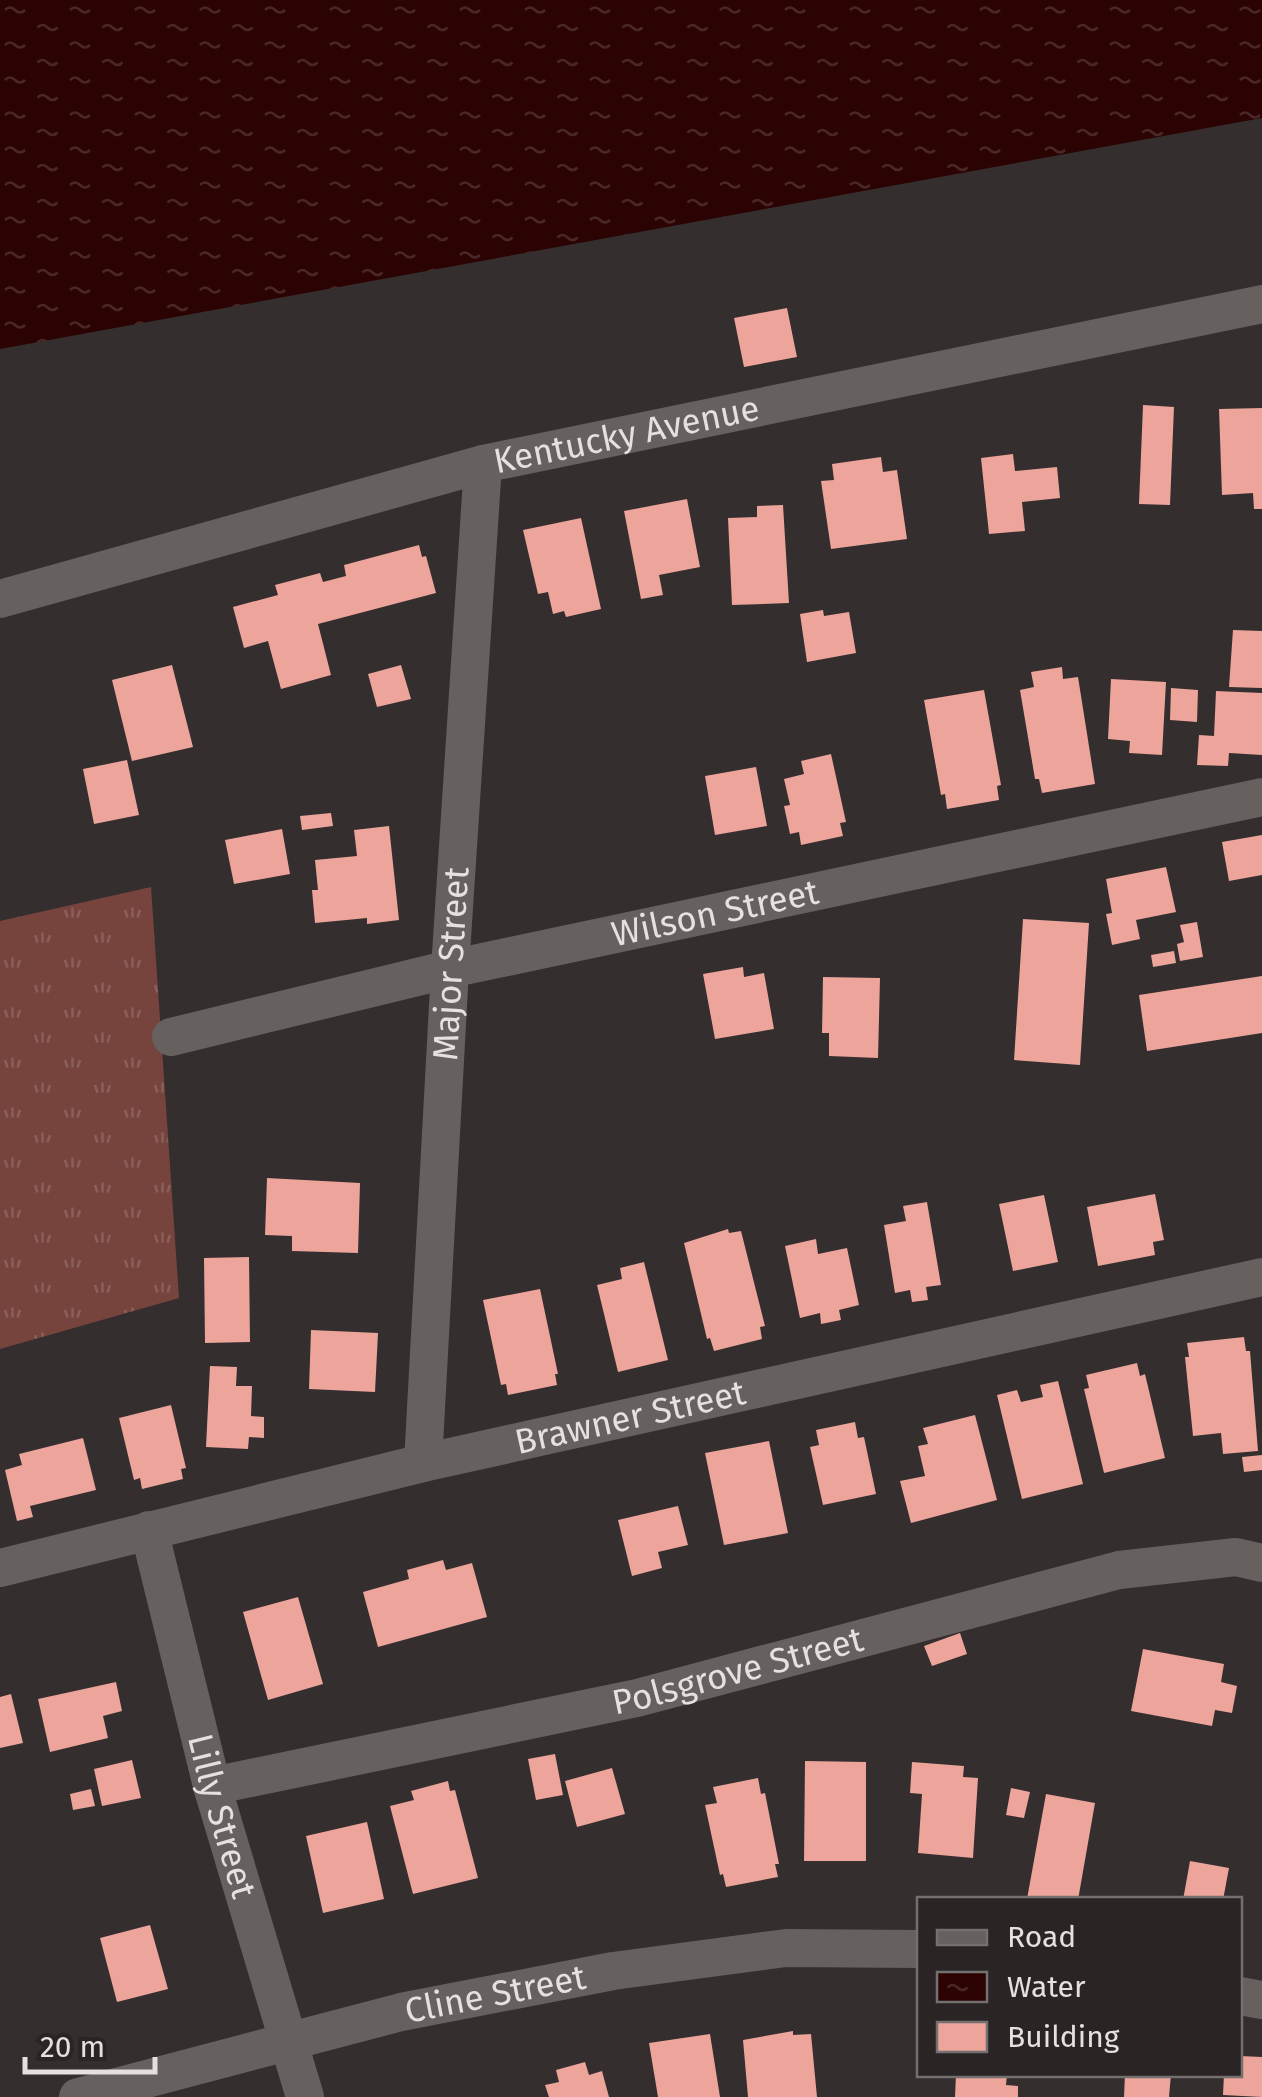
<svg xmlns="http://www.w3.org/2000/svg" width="1262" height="2097" font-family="'Fira Sans',sans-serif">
  <defs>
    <pattern id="grass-tufts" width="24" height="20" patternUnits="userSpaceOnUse" patternTransform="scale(2.5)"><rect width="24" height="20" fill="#77433d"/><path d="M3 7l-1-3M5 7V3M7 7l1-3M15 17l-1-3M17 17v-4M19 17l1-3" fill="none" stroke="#8a5e59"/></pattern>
    <pattern id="water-ripples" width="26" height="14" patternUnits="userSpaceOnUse" patternTransform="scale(2.5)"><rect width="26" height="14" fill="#2c0303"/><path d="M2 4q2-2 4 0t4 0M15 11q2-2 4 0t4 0" fill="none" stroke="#4a2727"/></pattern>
  </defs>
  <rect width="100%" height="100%" fill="#342e2e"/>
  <!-- grass -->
  <path fill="url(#grass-tufts)" d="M151 887 179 1298 0 1349V921Z"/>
  <!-- water -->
  <path fill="url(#water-ripples)" d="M0 0H1262V118L0 349Z"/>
  <!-- building -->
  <path fill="#eda49b" d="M787 308 797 357 744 367 734 318Z
    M1143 405 1174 407 1170 505 1139 504Z
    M1262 408V509H1254L1253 493 1222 495 1219 409Z
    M1013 454 1015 471 1057 467 1060 498 1022 502 1025 531 989 534 981 458Z
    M881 457 883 472 897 470 907 539 831 549 821 481 834 480 832 464Z
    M687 499 700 567 659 575 663 595 641 599 624 511Z
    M783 505 789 603 732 605 728 518 757 517V506Z
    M581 518 601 609 566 617 564 611 553 614 548 592 538 594 523 530Z
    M419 545 422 557 426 556 436 593 318 624 331 675 281 689 268 641 244 648 233 607 278 595 275 585 320 573 323 582 346 576 344 565Z
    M823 610 824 616 849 612 856 653 807 662 800 614Z
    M1233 630 1262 631V688L1229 687Z
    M172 665 193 747 132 761 112 680Z
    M401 665 411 699 377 707 368 674Z
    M1062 667 1063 679 1078 677 1095 784 1042 793 1039 779H1035L1020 690 1034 687 1031 672Z
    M1111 679 1166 682 1162 755 1129 753 1130 741 1108 739Z
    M1171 688 1198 690 1197 722 1170 720Z
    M984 690 1001 785 997 786 999 800 947 809 945 794 941 795 924 700Z
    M1216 691 1262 693V755L1229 753 1228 766 1197 765 1199 735 1214 736Z
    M831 754 846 822 840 823 843 836 801 845 799 832 790 834 784 806 790 805 784 779 804 774 801 761Z
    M127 760 139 815 94 824 83 769Z
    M756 767 767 826 715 835 705 776Z
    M331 813 333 826 302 830 300 816Z
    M389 826 399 920 367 924V918L315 923 312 890H318L315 860 357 856 354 830Z
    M282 829 290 874 234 884 225 840Z
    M1262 835V875L1229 881 1222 842Z
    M1166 867 1176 912 1136 920 1140 939 1112 945 1106 914 1112 913 1106 879Z
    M1023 919 1089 923 1080 1065 1014 1060Z
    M1197 922 1203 957 1180 961 1177 944 1184 942 1180 925Z
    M1174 951 1176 963 1153 967 1151 955Z
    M743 967 744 977 764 973 774 1029 715 1039 703 974Z
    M1262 976V1033L1147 1051 1139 995Z
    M823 977 880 978 878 1058 829 1056V1033H822Z
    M267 1178 360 1183 358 1253 292 1251V1236L265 1235Z
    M1155 1194 1164 1240 1153 1242 1155 1255 1098 1266 1087 1207Z
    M1044 1195 1058 1262 1013 1271 999 1204Z
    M927 1202 941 1285 926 1287 928 1300 912 1302 910 1290 895 1293 884 1225 906 1221 903 1206Z
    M728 1229 729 1233 741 1231 765 1326 760 1327 762 1339 714 1351 710 1338 707 1339 684 1243Z
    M816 1239 818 1254 847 1248 859 1305 839 1310 841 1320 821 1324 820 1313 800 1318 785 1246Z
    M249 1257 250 1342 205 1343 204 1258Z
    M644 1262 668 1360 618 1372 597 1285 622 1279 620 1268Z
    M540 1289 558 1374H555L557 1385 508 1395 506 1384 501 1385 483 1300Z
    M311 1330 378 1333 375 1392 309 1389Z
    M1244 1337 1246 1351H1250L1258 1451 1223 1454 1221 1433 1193 1436 1185 1357H1189L1187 1343Z
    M1137 1363 1140 1376 1145 1374 1165 1458 1104 1473 1084 1389 1089 1388 1086 1375Z
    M210 1366 237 1367 236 1386H252L251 1416 264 1417V1438L249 1437 248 1449 206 1447Z
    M1058 1381 1083 1484 1022 1499 997 1395 1017 1390 1021 1402 1043 1397 1040 1385Z
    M171 1405 186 1468 181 1469 183 1479 142 1489 140 1478 134 1480 119 1418Z
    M975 1415 997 1500 911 1523 900 1481 925 1476 918 1446 928 1444 923 1428Z
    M855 1422 858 1438 864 1437 876 1494 823 1505 810 1447 819 1445 816 1430Z
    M83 1438 96 1490 30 1506 33 1517 17 1521 5 1470 22 1465 19 1454Z
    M769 1441 788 1533 724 1545 705 1453Z
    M1262 1455V1470L1244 1472 1242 1457Z
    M678 1506 688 1545 658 1552 662 1568 632 1576 618 1520Z
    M443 1560 446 1570 472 1563 487 1617 378 1647 363 1592 409 1579 407 1570Z
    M298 1597 323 1684 268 1700 243 1612Z
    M960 1633 967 1654 932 1666 924 1646Z
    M1143 1649 1224 1664 1221 1682 1237 1686 1232 1713 1215 1710 1212 1726 1131 1711Z
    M116 1682 122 1711 103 1716 108 1738 50 1752 38 1699Z
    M11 1694 23 1743 0 1748V1697Z
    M555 1754 563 1795 536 1800 528 1759Z
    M132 1760 141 1798 102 1806 94 1769Z
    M805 1761 866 1762V1861H804Z
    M912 1762 964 1766 963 1777 978 1778 973 1858 918 1853 922 1794 910 1793Z
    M612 1768 625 1814 577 1827 565 1781Z
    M758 1778 761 1794 765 1793 779 1864H775L778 1877 726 1887 723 1874 720 1875 705 1805 717 1803 713 1787Z
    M448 1781 450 1791 455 1790 478 1878 413 1894 390 1806 414 1800 411 1791Z
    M1011 1788 1030 1792 1024 1818 1006 1815Z
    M91 1789 95 1806 73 1810 70 1794Z
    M1046 1794 1095 1803 1078 1900 1027 1899Z
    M367 1822 384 1899 323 1913 306 1836Z
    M1190 1861 1229 1868 1223 1900H1183Z
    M150 1925 168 1989 117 2002 100 1938Z
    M793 2031V2035L811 2034 817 2097H748L743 2040Z
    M710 2034 720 2097H658L649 2043Z
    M1240 2056 1262 2057V2097L1223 2095 1224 2074H1240Z
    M585 2062 589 2075 602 2071 609 2097H549L545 2085 559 2082 556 2070Z
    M956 2074H1007L1006 2085 1018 2086V2097H955Z
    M1125 2074H1171L1169 2097H1124Z"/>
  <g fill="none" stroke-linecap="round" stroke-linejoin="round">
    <!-- street -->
    <g stroke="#66605f" stroke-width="38">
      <path id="s1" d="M0 599 483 464 1262 304"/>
      <path id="s2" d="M171 1037 450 969 1262 797"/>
      <path id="s3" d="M423 1463 450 969 483 464"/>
      <path id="s4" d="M149 1530 212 1786 305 2097"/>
      <path id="s5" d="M0 1568 423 1463 1262 1277"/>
      <path id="s6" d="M212 1786 637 1698 1119 1570 1236 1557 1262 1563"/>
      <path d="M1240 1996 1262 2000"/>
      <path id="s7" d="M78 2097 401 2012 613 1971 786 1948 920 1949"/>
    </g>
  </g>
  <g text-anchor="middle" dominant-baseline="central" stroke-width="10" stroke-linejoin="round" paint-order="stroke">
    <!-- street labels -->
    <g font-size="35" fill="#e4e1e0" stroke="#2a2524">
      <text stroke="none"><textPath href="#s1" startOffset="648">Kentucky Avenue</textPath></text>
      <text stroke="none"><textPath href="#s2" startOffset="558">Wilson Street</textPath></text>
      <text stroke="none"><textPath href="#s3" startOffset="500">Major Street</textPath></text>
      <text stroke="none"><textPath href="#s5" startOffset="648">Brawner Street</textPath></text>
      <text stroke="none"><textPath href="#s6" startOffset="538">Polsgrove Street</textPath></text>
      <text stroke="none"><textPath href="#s4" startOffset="295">Lilly Street</textPath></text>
      <text stroke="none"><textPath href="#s7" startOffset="430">Cline Street</textPath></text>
    </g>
  </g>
  <!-- legend -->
  <rect x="917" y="1897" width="325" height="180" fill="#2a2524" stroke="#74706f" stroke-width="2.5"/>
  <rect x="937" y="1930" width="50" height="15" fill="#66605f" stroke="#74706f" stroke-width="2.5"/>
  <text x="1007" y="1947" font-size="30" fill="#e4e1e0">Road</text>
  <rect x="937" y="1972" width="50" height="30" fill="url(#water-ripples)" stroke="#74706f" stroke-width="2.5"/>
  <text x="1007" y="1997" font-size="30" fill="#e4e1e0">Water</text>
  <rect x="937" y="2022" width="50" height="30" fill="#eda49b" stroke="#74706f" stroke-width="2.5"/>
  <text x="1007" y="2047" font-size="30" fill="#e4e1e0">Building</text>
  <!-- scale -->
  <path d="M25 2057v15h130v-15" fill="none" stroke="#e4e1e0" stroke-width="5"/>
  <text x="40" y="2057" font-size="30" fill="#e4e1e0" stroke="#2a2524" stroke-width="8" paint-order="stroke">20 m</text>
</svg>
